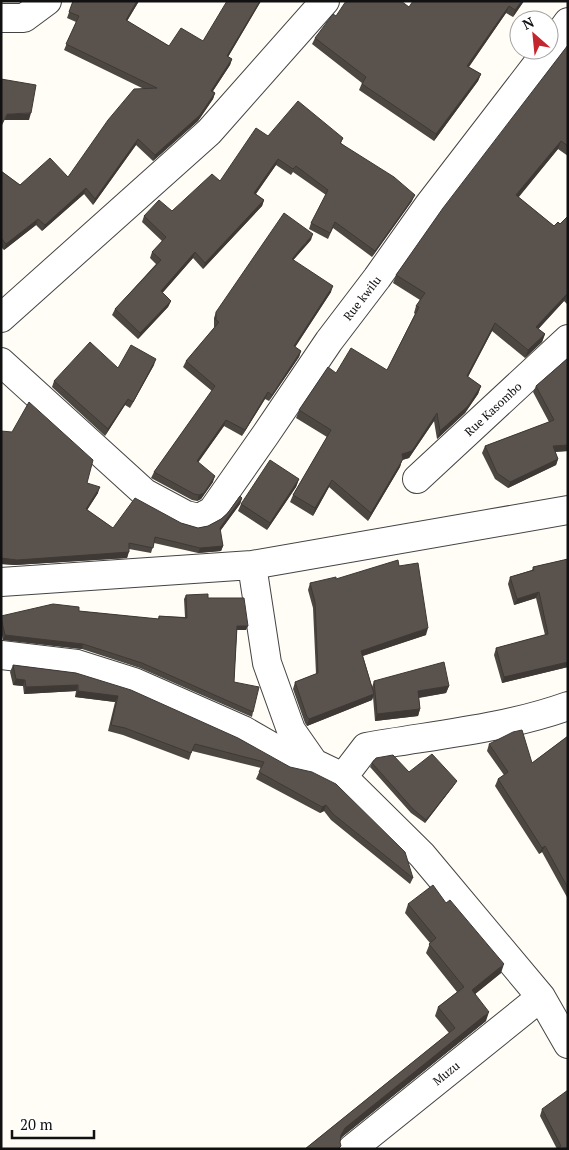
<svg xmlns="http://www.w3.org/2000/svg" width="569" height="1150" font-family="'PT Serif',serif">
  <rect width="100%" height="100%" fill="#fffdf5"/>
  <g fill="none" stroke-linecap="round" stroke-linejoin="round">
    <defs>
      <path id="minor" d="M1 18H24L47 1
        M549 48 568 22
        M1 318 209 132 325 1
        M1 362 145 493 186 515 199 518 212 511 266 434 329 341 377 278 428 206 548 50
        M417 479 568 339
        M252 565 267 663 291 730 314 763
        M1 582 252 565 568 510
        M1 655 77 664 134 682 243 730 295 760 314 763 343 777 422 855 541 997 568 1044
        M343 777 366 747C433 735 504 729 568 706
        M352 1149 541 997"/>
    </defs>
    <!-- minor casing -->
    <use href="#minor" stroke="#444" stroke-width="30"/>
    <!-- minor -->
    <use href="#minor" stroke="#fff" stroke-width="28"/>
  </g>
  <!-- wall -->
  <path fill="#4d4742" d="M73 1H139L127 21 169 46 203 41 261 1 228 57 232 59 230 65 213 91 215 93 213 99 198 121 153 161 136 145 93 205 84 194 42 231 36 225 4 250 1 247V171L20 185 68 177 144 89 64 50 76 22 67 18Z
    M524 1 513 17 506 13 469 67 481 74 478 81 434 141 359 90 362 83 312 44 315 38 336 16 409 7Z
    M568 45V156L558 149 518 197 554 226 560 224 568 216V305L564 301 538 329 545 334 542 342 525 358 492 331 468 377 481 386 478 394 465 413 437 439 434 421 409 458 402 460 400 467 368 521 329 487 313 516 290 502 293 495 327 437 296 418 299 410 336 373 387 370 415 314 414 313 416 306 420 300 393 283 396 275Z
    M268 136 343 138 341 143 412 201 372 257 333 228 328 239 309 229 311 223 326 195 293 172 291 175 276 165 256 194 264 200 262 206 203 269 193 258 162 293 171 301 168 307 138 339 112 315 115 309 156 264 150 258 152 252 162 241 142 222 144 216 172 211 220 181Z
    M311 240 293 260 331 292 295 347 301 351 299 357 269 401 265 399 242 436 224 426 198 462 213 482 201 499 197 501 192 500 151 478 154 472 212 391 183 367 186 361 215 327H214V318L216 312Z
    M568 358V451L555 452 558 459 556 465 508 488 495 479 482 453 485 446 549 422 533 392 536 386Z
    M154 365 130 408 125 405 105 436 52 387 54 381 118 368Z
    M1 431 87 483 98 493 87 510 113 528 181 523 198 528 208 526 221 519 242 498 240 504 220 531 223 546 221 551 198 553 154 543 151 553 129 549 127 558 15 565 1 564Z
    M299 479 296 487 267 530 238 511 241 504Z
    M568 559V667L502 683 494 655 496 648 545 635 536 598 514 605 508 584 510 577 532 570 533 567Z
    M336 579 426 635 363 656 372 687 374 681 449 686 446 693 419 698 420 709 418 716 375 721 373 697 372 700 307 726 305 723 293 689 295 682 316 674 313 608 308 590 310 583Z
    M186 595 208 598 246 630H237L234 682 253 712 252 717 140 668 82 649 3 640 1 631V616L79 611 158 619 159 616 185 617 184 599Z
    M13 665 76 673 290 767 413 878 410 884 331 820 324 811 320 813 256 779 261 768 192 751 189 760 123 735 108 731 115 702 75 697 76 691 24 694 23 686 13 685 10 672Z
    M568 736V899L542 852 539 854 495 786 498 779 504 775 487 751 489 744 532 763Z
    M372 763 409 772 455 784 425 823 411 813 370 767Z
    M446 903 501 973 475 994 486 1021 342 1137 340 1140 305 1149 449 1033 435 1016 438 1007 457 992 426 953 430 943 405 913 408 904Z
    M542 1109 568 1149H557L540 1116Z"/>
  <!-- shaded-wall -->
  <path fill="#3f3936" d="M137 1H139L124 26 126 20Z
    M260 1H261L225 62 227 56Z
    M522 1H524L513 17 515 10Z
    M509 6 506 13 465 72 467 66Z
    M232 59 230 65 209 97 211 91Z
    M481 74 478 81 434 141 436 134Z
    M215 93 213 99 198 121 153 161 155 155Z
    M31 113 29 120H4L1 127 7 114Z
    M138 139 136 145 93 205 95 199Z
    M561 141 558 149 514 203 516 195Z
    M278 159 276 165 252 199 254 193Z
    M86 188 84 194 42 231 45 225Z
    M415 195 412 201 372 257 375 251Z
    M264 200 262 206 203 269 205 263Z
    M38 219 36 225 4 250 6 244Z
    M313 234 311 240 289 265 292 259Z
    M195 252 193 258 159 297 161 291Z
    M333 286 331 292 292 352 294 346Z
    M567 294 564 301 533 335 536 327Z
    M171 301 168 307 138 339 140 333Z
    M495 323 492 331 464 384 467 376Z
    M545 334 542 342 525 358 528 350Z
    M301 351 299 357 269 401 272 395Z
    M156 359 154 365 130 408 133 402Z
    M481 386 478 394 465 413 437 439 440 431Z
    M268 392 265 399 242 436 245 430Z
    M128 399 125 405 105 436 108 429Z
    M437 413 434 421 409 458 402 460 400 467 368 521 371 513 402 454Z
    M226 420 224 426 195 467 197 461Z
    M568 445V451L551 452 553 446Z
    M558 459 556 465 508 488 510 482Z
    M215 476 213 482 201 499 197 501 199 495Z
    M299 479 296 487 267 530 270 523Z
    M332 480 329 487 313 516 315 508Z
    M100 487 98 493 84 515 86 509Z
    M242 498 240 504 218 534 220 528Z
    M223 546 221 551 198 553 200 548Z
    M129 552 127 558 15 565 1 564V558Z
    M539 592 536 598 514 605 517 599Z
    M237 626H248L246 630H236Z
    M428 628 426 635 359 657 361 651Z
    M5 635 83 644 82 649 3 640Z
    M568 662V667L502 683 504 677Z
    M16 679 25 680 23 686 13 685Z
    M78 685 76 691 24 694 26 687Z
    M449 686 446 693 416 698 418 691Z
    M78 691 118 696 115 702 75 697Z
    M374 694 372 700 307 726 309 719Z
    M420 709 418 716 375 721 377 714Z
    M457 781 455 784 425 823 426 820Z
    M326 805 324 811 320 813 322 807Z
    M545 846 542 852 539 854 542 848Z
    M504 964 501 973 469 999 472 990Z
    M489 1012 486 1021 342 1137 337 1144 341 1135 345 1128Z"/>
  <!-- building -->
  <path fill="#5a524d" stroke="#3f3936" d="M73 1H137L126 20 169 46 181 28 203 41 227 1H260L227 56 232 59 211 91 215 93 200 115 155 155 138 139 95 199 86 188 45 225 38 219 6 244 1 238V171L20 185 50 158 68 177 108 120 134 89 157 88 66 44 79 16 69 12Z
    M346 1H401L409 7 413 1H522L515 10 509 6 467 66 481 74 436 134 362 84 366 77 315 38 333 14 336 16Z
    M568 45V146L561 141 516 195 554 226 558 222 560 224 568 216V295L567 294 536 327 545 334 528 350 495 323 467 376 481 386 468 406 440 431 437 413 412 451 402 454 403 459 371 513 332 480 315 508 293 495 331 430 299 410 328 367 336 373 351 348 387 370 419 307 416 306 425 293 396 275 443 208Z
    M1 79 36 85 31 113 7 114 1 126Z
    M298 101 343 138 340 143 394 177 415 195 375 251 335 222 330 233 311 223 328 190 296 166 293 169 278 159 254 193 264 200 205 263 195 252 161 291 171 301 140 333 115 309 161 260 152 252 166 237 144 216 159 200 172 211 212 174 220 181 256 128 268 136Z
    M284 213 313 234 292 259 333 286 294 346 301 351 272 395 268 392 245 430 226 420 197 461 215 476 204 493 199 495 194 494 154 472 215 386 186 361 219 322 216 320V312Z
    M90 342 118 368 131 345 156 359 133 402 128 399 108 429 54 381Z
    M568 358V445L553 446 558 459 510 482 497 473 485 446 554 420 536 386Z
    M29 402 93 460 87 483 100 487 86 509 113 528 135 498 181 523 198 528 208 526 221 519 227 514 240 496 242 498 220 528 223 546 200 548 155 537 153 548 129 543V552L17 560 1 558V431L12 432Z
    M270 460 299 479 270 523 241 504Z
    M568 559V662L504 677 496 648 548 634 539 592 517 599 510 577 534 570 533 567Z
    M398 560 399 566 418 563 428 628 361 651 374 694 309 719 307 717 295 682 318 673 315 602 310 583 336 577V579Z
    M208 594V598H244L248 626H237L234 682 259 687 253 712 142 663 83 644 5 635 1 618V616L53 604 79 607V611L159 619V616L187 618 186 595Z
    M444 662 449 686 418 691 420 709 377 714 374 681Z
    M13 665 76 673 131 690 238 738 290 767 312 772 336 784 405 852 413 878 333 814 326 805 322 807 259 772 264 762 195 744 191 753 125 728 111 725 118 696 78 691V685L26 687 25 680 16 679Z
    M522 730 532 763 568 736V888L545 846 542 848 498 779 508 772 489 744 513 732Z
    M432 754 457 781 426 820 413 809 372 763 376 758 393 755 409 772Z
    M433 885 446 903 450 900 504 964 472 990 489 1012 345 1128 341 1135 340 1142 341 1146 338 1149H305L455 1028 438 1007 464 987 429 944 436 938 408 904Z
    M568 1090V1149H559L558 1148 561 1146 542 1109Z"/>
  <g text-anchor="middle" dominant-baseline="central" stroke-width="5" stroke-linejoin="round" paint-order="stroke">
    <!-- street labels -->
    <g font-size="12" fill="#111" stroke="#fff">
      <text transform="translate(362 298) rotate(-52)">Rue kwilu</text>
      <text transform="translate(493 409) rotate(-43)">Rue Kasombo</text>
      <text transform="translate(446 1073) rotate(-39)">Muzu</text>
    </g>
  </g>
  <!-- border -->
  <rect width="569" height="1150" fill="none" stroke="#111111" stroke-width="5"/>
  <!-- north arrow -->
  <g transform="translate(534 35) rotate(333)"><circle r="24" fill="#ffffff" stroke="#a0a0a0"/>
  <path d="M0-4L9 19L0 12L-9 19Z" fill="#c4262e"/>
  <text y="-8" font-size="14" font-weight="bold" text-anchor="middle" fill="#111111">N</text>
  </g>
  <!-- scale -->
  <path d="M12 1130v8h82v-8" fill="none" stroke="#111111" stroke-width="2.5"/>
  <text x="20" y="1130" font-size="15" fill="#111111" stroke="#ffffff" stroke-width="4" paint-order="stroke">20 m</text>
</svg>
